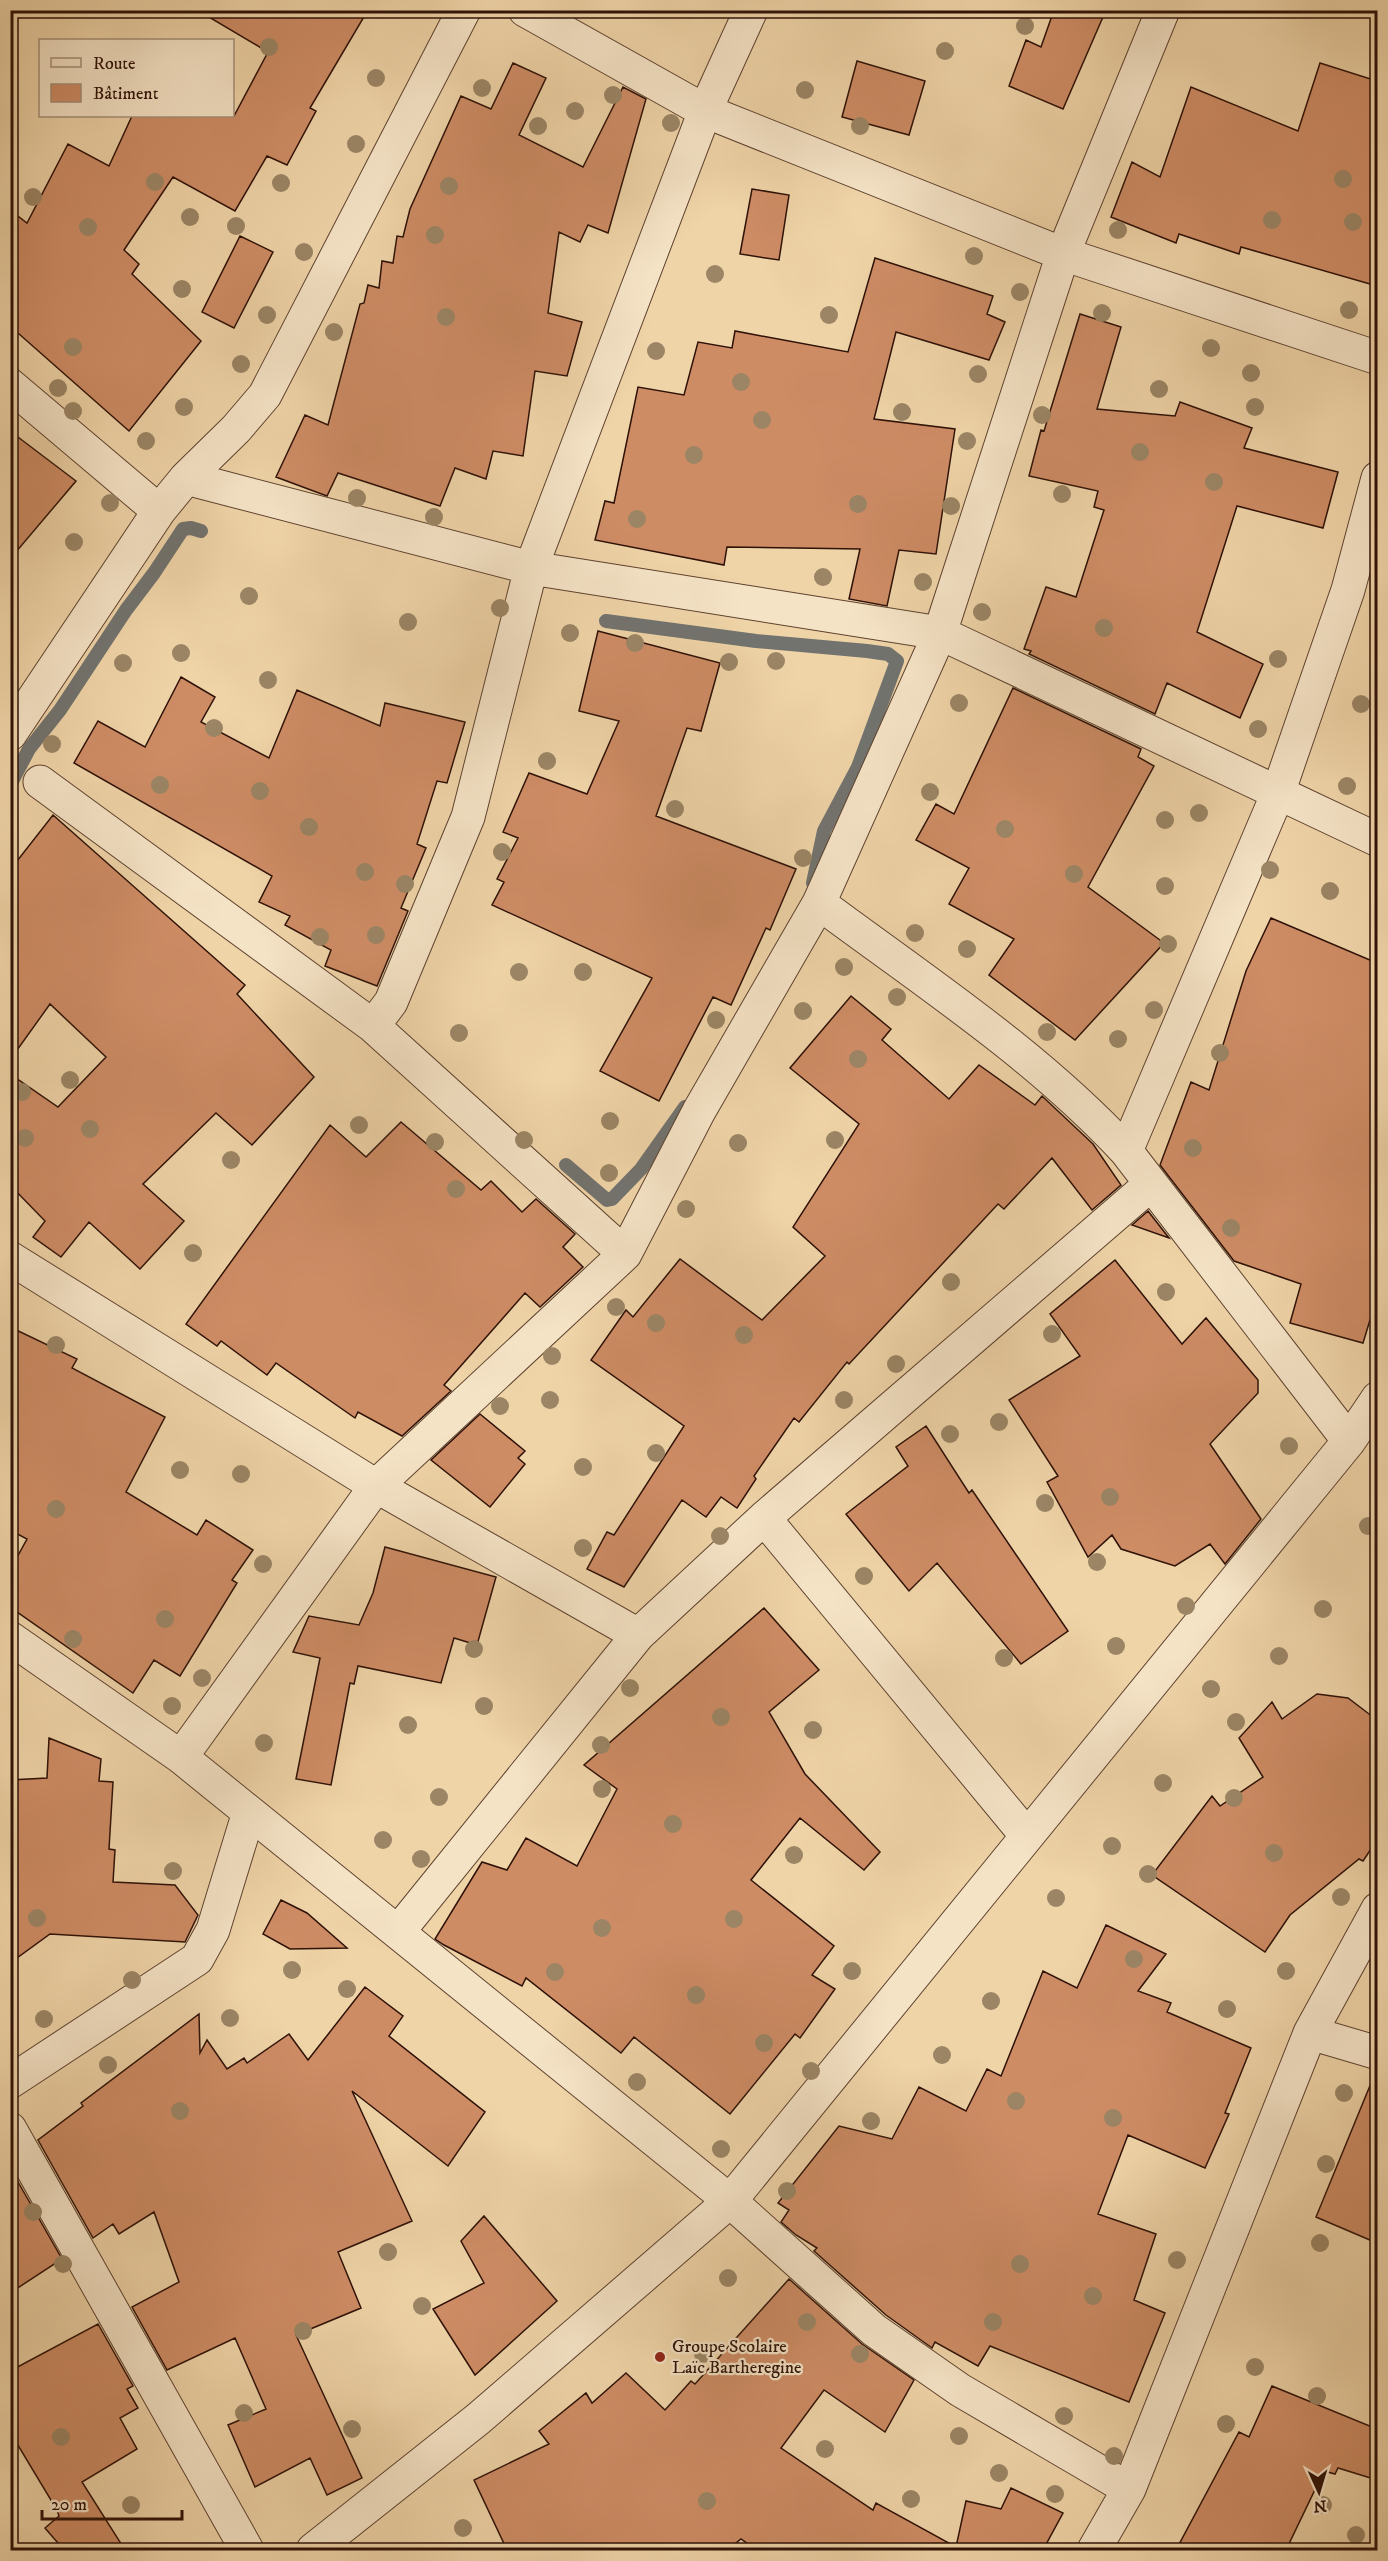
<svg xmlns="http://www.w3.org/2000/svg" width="1388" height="2561" font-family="'IM FELL DW Pica',serif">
  <rect width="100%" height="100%" fill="#efd4a8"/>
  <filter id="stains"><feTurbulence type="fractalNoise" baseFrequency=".00333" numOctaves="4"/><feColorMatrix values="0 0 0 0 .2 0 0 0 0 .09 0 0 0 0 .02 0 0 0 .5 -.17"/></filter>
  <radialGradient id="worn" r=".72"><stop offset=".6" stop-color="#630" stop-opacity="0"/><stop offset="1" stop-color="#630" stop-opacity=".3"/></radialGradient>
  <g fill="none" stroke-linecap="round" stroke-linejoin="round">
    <!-- stream -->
    <path stroke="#72736f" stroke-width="14" d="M606 621 756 641 867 651 888 654 897 661 858 767 824 831 813 883
      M10 785 29 749 60 710 126 610 154 573 183 529 191 528 201 531
      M566 1165 607 1200 612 1199 641 1169 685 1107"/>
  </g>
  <!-- building -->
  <path fill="#ce8c65" stroke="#2e1107" stroke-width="1.5" d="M197 10H368L310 108 316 111 287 165 267 156 235 211 173 177 124 250 139 264 132 274 201 341 129 431 10 326V210L27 223 68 144 109 166 132 116H234L268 52Z
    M1054 10H1106L1063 109 1009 86 1026 40 1041 47Z
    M857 61 925 81 909 135 842 117Z
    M513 63 546 78 519 135 583 167 623 87 646 99 608 233 588 225 580 242 559 232 548 313 582 322 567 376 535 371 523 456 493 451 486 479 455 468 440 506 338 473 327 496 276 477 305 415 328 425 360 304 364 303 368 285 379 288 382 261 393 263 397 236 403 237 410 209 461 96 491 109Z
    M1320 63 1377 81V286L1241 247 1239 254 1179 234 1176 243 1111 217 1132 162 1160 177 1191 87 1298 131Z
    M752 189 789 195 779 260 740 254Z
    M240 236 273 252 234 328 202 312Z
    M875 258 993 296 987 314 1005 322 989 360 896 332 874 419 955 429 936 554 899 550 887 606 849 599 860 549 727 547 724 565 595 540 605 501 614 503 638 387 684 395 698 342 732 348 735 331 848 352Z
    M1080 314 1121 327 1097 409 1175 416 1180 402 1252 428 1244 448 1338 472 1323 528 1237 506 1197 632 1263 664 1240 718 1167 683 1155 714 1029 654 1031 651 1024 649 1046 587 1076 597 1104 510 1094 507 1098 491 1029 476 1041 430 1044 431Z
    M10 431 76 481 10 559Z
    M598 631 720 663 701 731 687 728 656 816 796 869 770 930 766 928 731 1005 713 997 659 1101 600 1071 652 978 492 905 504 882 497 879 518 838 503 832 529 773 587 794 619 721 579 711Z
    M181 677 215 697 201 722 269 758 297 690 380 726 385 703 465 722 447 783 437 781 417 844 426 848 401 908 408 911 377 986 325 966 331 950 285 925 290 916 259 902 272 876 74 763 98 721 145 747Z
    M1013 688 1141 749 1138 757 1154 766 1088 887 1164 943 1075 1040 989 975 1014 939 949 904 969 868 916 840 936 804 954 814Z
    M53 815 245 985 237 994 314 1077 252 1145 216 1113 143 1184 184 1221 140 1269 89 1222 61 1257 33 1237 45 1221 10 1185V1074L58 1107 106 1057 50 1004 10 1060V870Z
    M1271 918 1377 963V1322L1370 1320 1363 1343 1290 1323 1301 1284 1234 1261 1160 1165 1191 1082 1209 1090 1246 971Z
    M851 996 891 1029 882 1040 949 1099 979 1065 1035 1105 1042 1096 1093 1144 1121 1185 1092 1210 1052 1158 1004 1209 998 1204 849 1364 847 1362 799 1422 794 1418 754 1476 756 1479 737 1508 721 1497 706 1517 682 1500 624 1587 587 1569 607 1532 614 1535 684 1426 591 1360 626 1310 633 1317 680 1259 762 1320 825 1256 793 1227 859 1124 790 1068Z
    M401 1122 481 1190 491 1181 522 1212 536 1199 575 1234 563 1247 583 1267 540 1307 525 1293 444 1385 451 1391 402 1436 358 1412 355 1418 276 1363 267 1375 221 1341 217 1346 186 1324 330 1125 366 1157Z
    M1148 1211 1169 1238 1132 1225Z
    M1115 1260 1182 1344 1206 1318 1258 1380V1393L1210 1444 1261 1519 1225 1564 1210 1544 1175 1566 1121 1549 1112 1535 1088 1557 1047 1482 1058 1476 1009 1400 1080 1356 1050 1314Z
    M10 1327 77 1359 72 1368 165 1417 126 1492 197 1535 206 1520 253 1550 232 1580 237 1583 180 1676 154 1660 133 1693 10 1607V1570L27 1539 10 1530Z
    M480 1414 525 1451 518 1458 525 1464 490 1507 431 1460Z
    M926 1426 969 1493 972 1490 1068 1631 1021 1664 937 1563 909 1591 846 1514 908 1466 896 1447Z
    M385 1547 496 1577 477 1645 454 1638 441 1683 358 1666 354 1684 350 1683 331 1785 296 1779 320 1658 293 1652 309 1616 359 1625 373 1593Z
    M764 1608 819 1670 769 1712 805 1774 880 1852 864 1870 800 1818 751 1880 834 1946 812 1975 835 1989 800 2038 795 2034 730 2114 634 2037 621 2053 526 1978 522 1986 444 1945 435 1939 482 1862 507 1870 526 1838 577 1866 617 1789 584 1765Z
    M1317 1694 1348 1698 1377 1720V1840L1363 1861 1359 1859 1290 1915 1265 1952 1152 1875 1212 1796 1220 1806 1263 1777 1239 1738 1272 1702 1282 1719Z
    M49 1738 101 1759 99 1781 113 1782 109 1849 115 1850 113 1882 175 1885 198 1915 185 1942 50 1934 10 1963V1780L47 1778Z
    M281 1900 307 1913 347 1948 290 1949 263 1934Z
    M1106 1925 1166 1954 1138 1991 1171 2003 1167 2012 1251 2048 1225 2113 1229 2114 1205 2168 1128 2135 1098 2214 1156 2234 1134 2300 1165 2313 1129 2402 990 2346 978 2366 935 2342 932 2348 886 2315 814 2251 817 2248 796 2235 781 2222 789 2210 778 2203 839 2126 892 2139 919 2087 966 2111 987 2069 1001 2076 1043 1971 1077 1988Z
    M365 1987 403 2016 389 2036 485 2112 448 2166 352 2091 412 2221 338 2252 361 2308 296 2335 362 2478 327 2495 310 2458 255 2487 228 2425 266 2409 235 2338 167 2370 132 2307 179 2282 154 2212 119 2234 113 2224 93 2238 38 2140 83 2106 81 2103 199 2014 200 2053 207 2040 227 2069 244 2058 247 2063 289 2034 308 2060Z
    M1376 2071H1377V2243L1316 2217Z
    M10 2168 62 2259 10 2293Z
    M484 2216 557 2301 475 2375 433 2309 484 2283 461 2241Z
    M789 2279 862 2344 914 2380 885 2432 824 2390 781 2448 873 2510 876 2503 956 2547 966 2501 1001 2509 1011 2488 1063 2513 1043 2550H757L741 2539 727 2550H507L474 2480 549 2444 539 2431 586 2393 592 2403 626 2373 665 2410 691 2381 695 2384Z
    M98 2324 133 2386 127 2389 138 2408 120 2418 137 2449 82 2482 125 2550H64L45 2528 59 2516 57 2510 10 2432V2371Z
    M1272 2386 1377 2429V2480L1338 2468 1335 2474 1324 2471 1286 2550H1176L1239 2432 1249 2437Z"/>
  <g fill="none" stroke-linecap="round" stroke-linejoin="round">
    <defs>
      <path id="minor" d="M525 10 705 111 1063 254 1378 358
        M10 385 159 511
        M186 478 236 429 265 395 464 10
        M10 734 159 511 186 478 531 568 940 633 1378 840
        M40 782 373 1026 625 1254
        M819 903C925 982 1036 1054 1126 1151L1349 1441
        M373 1026 391 1002 468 817 531 568 705 111 751 10
        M1126 1151 1278 793 1348 590 1378 478
        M10 1258 376 1486 638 1635
        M764 1518 1027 1836
        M10 1638 181 1757 730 2201 874 2330 960 2390 1129 2489
        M181 1757 376 1486 625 1254 699 1111 819 903 940 633 1063 254 1163 10
        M398 1932 638 1635 764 1518 1151 1184
        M1310 2033 1378 2053
        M10 2082 197 1959 213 1930 249 1812
        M10 2129 247 2550
        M313 2550 478 2419 730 2201 1349 1441 1378 1398
        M1094 2550 1129 2489 1310 2033 1378 1909"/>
    </defs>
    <!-- minor casing -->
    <use href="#minor" stroke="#5e422f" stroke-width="35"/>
    <!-- minor -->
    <use href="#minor" stroke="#f5e3c6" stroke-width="33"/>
  </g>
  <!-- trees -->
  <g fill="#9b8565">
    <circle cx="1025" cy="26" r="9"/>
    <circle cx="269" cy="47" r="9"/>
    <circle cx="945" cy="51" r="9"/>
    <circle cx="376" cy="78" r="9"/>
    <circle cx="482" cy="88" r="9"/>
    <circle cx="805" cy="90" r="9"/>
    <circle cx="613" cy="95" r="9"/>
    <circle cx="575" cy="111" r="9"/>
    <circle cx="671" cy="123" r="9"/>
    <circle cx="538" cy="126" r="9"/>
    <circle cx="860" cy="126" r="9"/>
    <circle cx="356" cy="144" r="9"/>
    <circle cx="1343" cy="179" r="9"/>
    <circle cx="155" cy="182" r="9"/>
    <circle cx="281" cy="183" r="9"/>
    <circle cx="449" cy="186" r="9"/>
    <circle cx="33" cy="197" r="9"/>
    <circle cx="190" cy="217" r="9"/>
    <circle cx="1272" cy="220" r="9"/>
    <circle cx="1353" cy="222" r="9"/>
    <circle cx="236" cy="226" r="9"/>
    <circle cx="88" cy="227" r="9"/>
    <circle cx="1118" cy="230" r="9"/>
    <circle cx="435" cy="235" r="9"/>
    <circle cx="304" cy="252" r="9"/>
    <circle cx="974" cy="256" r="9"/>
    <circle cx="715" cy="274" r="9"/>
    <circle cx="182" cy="289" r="9"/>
    <circle cx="1020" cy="292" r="9"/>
    <circle cx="1349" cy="310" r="9"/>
    <circle cx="1102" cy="313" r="9"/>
    <circle cx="267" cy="315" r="9"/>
    <circle cx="829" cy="315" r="9"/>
    <circle cx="446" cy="317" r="9"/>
    <circle cx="334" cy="332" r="9"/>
    <circle cx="73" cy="347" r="9"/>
    <circle cx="1211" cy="348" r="9"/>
    <circle cx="656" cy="351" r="9"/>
    <circle cx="241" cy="364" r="9"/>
    <circle cx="1251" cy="373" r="9"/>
    <circle cx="978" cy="374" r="9"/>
    <circle cx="741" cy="382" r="9"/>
    <circle cx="58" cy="388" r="9"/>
    <circle cx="1159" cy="389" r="9"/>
    <circle cx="184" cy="407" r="9"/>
    <circle cx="1255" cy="407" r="9"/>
    <circle cx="73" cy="411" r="9"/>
    <circle cx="902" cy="412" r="9"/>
    <circle cx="1042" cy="415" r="9"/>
    <circle cx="762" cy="420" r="9"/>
    <circle cx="146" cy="441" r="9"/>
    <circle cx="967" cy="441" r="9"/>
    <circle cx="1140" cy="452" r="9"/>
    <circle cx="694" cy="455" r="9"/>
    <circle cx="1214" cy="482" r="9"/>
    <circle cx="1062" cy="494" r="9"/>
    <circle cx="357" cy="498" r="9"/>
    <circle cx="110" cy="503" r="9"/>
    <circle cx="858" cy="504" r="9"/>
    <circle cx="951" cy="506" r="9"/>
    <circle cx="434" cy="517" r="9"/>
    <circle cx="637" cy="519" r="9"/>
    <circle cx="74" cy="542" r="9"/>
    <circle cx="823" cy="577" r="9"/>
    <circle cx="923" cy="582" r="9"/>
    <circle cx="249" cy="596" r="9"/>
    <circle cx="500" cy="608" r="9"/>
    <circle cx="982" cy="612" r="9"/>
    <circle cx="408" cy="622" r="9"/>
    <circle cx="1104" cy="628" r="9"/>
    <circle cx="570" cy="633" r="9"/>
    <circle cx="635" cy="643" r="9"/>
    <circle cx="181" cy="653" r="9"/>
    <circle cx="1278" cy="659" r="9"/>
    <circle cx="776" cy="661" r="9"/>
    <circle cx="729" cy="662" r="9"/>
    <circle cx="123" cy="663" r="9"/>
    <circle cx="268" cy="680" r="9"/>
    <circle cx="959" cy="703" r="9"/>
    <circle cx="1361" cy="704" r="9"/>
    <circle cx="214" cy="728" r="9"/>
    <circle cx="1258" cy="729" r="9"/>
    <circle cx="52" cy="744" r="9"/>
    <circle cx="547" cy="761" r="9"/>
    <circle cx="160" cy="785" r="9"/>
    <circle cx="1347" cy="786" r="9"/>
    <circle cx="260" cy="791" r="9"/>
    <circle cx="930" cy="792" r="9"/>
    <circle cx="675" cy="809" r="9"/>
    <circle cx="1199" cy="813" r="9"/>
    <circle cx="1165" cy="820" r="9"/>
    <circle cx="309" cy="827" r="9"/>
    <circle cx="1005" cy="829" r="9"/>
    <circle cx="502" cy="852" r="9"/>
    <circle cx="803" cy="858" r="9"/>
    <circle cx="1270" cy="870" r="9"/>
    <circle cx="365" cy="872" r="9"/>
    <circle cx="1074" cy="874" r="9"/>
    <circle cx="405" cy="884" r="9"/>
    <circle cx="1165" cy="886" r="9"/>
    <circle cx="1330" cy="891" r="9"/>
    <circle cx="915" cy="933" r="9"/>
    <circle cx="376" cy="935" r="9"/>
    <circle cx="320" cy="937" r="9"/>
    <circle cx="1168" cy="944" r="9"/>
    <circle cx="967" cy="949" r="9"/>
    <circle cx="844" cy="967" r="9"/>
    <circle cx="519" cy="972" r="9"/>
    <circle cx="583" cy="972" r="9"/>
    <circle cx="897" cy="997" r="9"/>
    <circle cx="1154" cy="1010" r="9"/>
    <circle cx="803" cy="1011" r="9"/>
    <circle cx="716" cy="1020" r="9"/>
    <circle cx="1047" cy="1032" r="9"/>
    <circle cx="459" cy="1033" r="9"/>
    <circle cx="1118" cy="1039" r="9"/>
    <circle cx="1220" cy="1053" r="9"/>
    <circle cx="858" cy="1059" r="9"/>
    <circle cx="70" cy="1080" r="9"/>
    <circle cx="22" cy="1092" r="9"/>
    <circle cx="610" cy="1121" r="9"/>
    <circle cx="359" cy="1125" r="9"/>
    <circle cx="90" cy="1129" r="9"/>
    <circle cx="25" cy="1138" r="9"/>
    <circle cx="524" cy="1140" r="9"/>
    <circle cx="835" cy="1140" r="9"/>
    <circle cx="435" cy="1142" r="9"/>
    <circle cx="738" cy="1143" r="9"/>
    <circle cx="1193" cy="1148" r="9"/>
    <circle cx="231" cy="1160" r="9"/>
    <circle cx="609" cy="1173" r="9"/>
    <circle cx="456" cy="1189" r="9"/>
    <circle cx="686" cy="1209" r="9"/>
    <circle cx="1231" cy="1228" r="9"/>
    <circle cx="193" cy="1253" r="9"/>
    <circle cx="951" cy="1282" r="9"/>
    <circle cx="1166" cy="1292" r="9"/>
    <circle cx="616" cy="1307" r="9"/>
    <circle cx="656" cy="1323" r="9"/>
    <circle cx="1052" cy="1334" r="9"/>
    <circle cx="744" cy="1335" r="9"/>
    <circle cx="56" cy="1345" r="9"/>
    <circle cx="552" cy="1356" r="9"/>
    <circle cx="896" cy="1364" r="9"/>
    <circle cx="550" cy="1400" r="9"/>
    <circle cx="844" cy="1400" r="9"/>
    <circle cx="500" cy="1406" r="9"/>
    <circle cx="999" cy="1422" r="9"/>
    <circle cx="950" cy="1434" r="9"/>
    <circle cx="1289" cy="1446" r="9"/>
    <circle cx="656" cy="1453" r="9"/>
    <circle cx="583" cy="1467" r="9"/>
    <circle cx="180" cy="1470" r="9"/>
    <circle cx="241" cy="1474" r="9"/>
    <circle cx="1110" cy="1497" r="9"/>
    <circle cx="1045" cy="1503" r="9"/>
    <circle cx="56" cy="1509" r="9"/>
    <circle cx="1368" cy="1526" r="9"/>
    <circle cx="720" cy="1536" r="9"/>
    <circle cx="583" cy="1548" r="9"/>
    <circle cx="1097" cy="1562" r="9"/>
    <circle cx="263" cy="1564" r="9"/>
    <circle cx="864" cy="1576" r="9"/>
    <circle cx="1186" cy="1606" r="9"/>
    <circle cx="1323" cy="1609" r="9"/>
    <circle cx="165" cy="1619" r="9"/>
    <circle cx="73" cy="1639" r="9"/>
    <circle cx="1116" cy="1646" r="9"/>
    <circle cx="474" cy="1649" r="9"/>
    <circle cx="1279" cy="1656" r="9"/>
    <circle cx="1004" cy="1658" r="9"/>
    <circle cx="202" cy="1678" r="9"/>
    <circle cx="630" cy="1688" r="9"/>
    <circle cx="1211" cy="1689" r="9"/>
    <circle cx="172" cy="1706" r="9"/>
    <circle cx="484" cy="1706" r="9"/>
    <circle cx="721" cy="1717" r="9"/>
    <circle cx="1236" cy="1722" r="9"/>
    <circle cx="408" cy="1725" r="9"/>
    <circle cx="813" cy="1730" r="9"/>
    <circle cx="264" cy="1743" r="9"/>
    <circle cx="601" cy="1745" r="9"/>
    <circle cx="1163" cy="1783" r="9"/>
    <circle cx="602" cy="1789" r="9"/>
    <circle cx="439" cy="1797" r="9"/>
    <circle cx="1234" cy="1798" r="9"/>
    <circle cx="673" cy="1824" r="9"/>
    <circle cx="383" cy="1840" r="9"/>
    <circle cx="1112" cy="1846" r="9"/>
    <circle cx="1274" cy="1853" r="9"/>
    <circle cx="794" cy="1855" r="9"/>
    <circle cx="421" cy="1859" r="9"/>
    <circle cx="173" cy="1871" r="9"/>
    <circle cx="1148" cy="1874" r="9"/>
    <circle cx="1341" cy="1897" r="9"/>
    <circle cx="1056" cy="1898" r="9"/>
    <circle cx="37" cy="1918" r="9"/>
    <circle cx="734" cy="1919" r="9"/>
    <circle cx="602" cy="1928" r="9"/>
    <circle cx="1134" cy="1959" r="9"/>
    <circle cx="292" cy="1970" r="9"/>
    <circle cx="852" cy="1971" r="9"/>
    <circle cx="1286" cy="1971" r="9"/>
    <circle cx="555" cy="1972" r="9"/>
    <circle cx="132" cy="1980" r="9"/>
    <circle cx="347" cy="1989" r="9"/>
    <circle cx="696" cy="1995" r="9"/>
    <circle cx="991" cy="2001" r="9"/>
    <circle cx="1227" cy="2009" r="9"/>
    <circle cx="230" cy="2018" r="9"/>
    <circle cx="44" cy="2019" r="9"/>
    <circle cx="764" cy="2043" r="9"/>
    <circle cx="942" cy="2055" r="9"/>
    <circle cx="108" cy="2065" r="9"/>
    <circle cx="811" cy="2071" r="9"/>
    <circle cx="637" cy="2082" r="9"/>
    <circle cx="1344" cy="2093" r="9"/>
    <circle cx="1016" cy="2101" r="9"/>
    <circle cx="180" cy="2111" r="9"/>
    <circle cx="1113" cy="2118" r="9"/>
    <circle cx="871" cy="2121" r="9"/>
    <circle cx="721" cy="2149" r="9"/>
    <circle cx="1326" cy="2164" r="9"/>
    <circle cx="787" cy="2191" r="9"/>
    <circle cx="33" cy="2212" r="9"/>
    <circle cx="1320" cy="2243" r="9"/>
    <circle cx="388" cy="2252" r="9"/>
    <circle cx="1177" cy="2260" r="9"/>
    <circle cx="63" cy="2264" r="9"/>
    <circle cx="1020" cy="2264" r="9"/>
    <circle cx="728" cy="2278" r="9"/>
    <circle cx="1093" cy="2296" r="9"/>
    <circle cx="422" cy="2306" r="9"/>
    <circle cx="807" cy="2322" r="9"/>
    <circle cx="993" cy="2322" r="9"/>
    <circle cx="303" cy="2331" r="9"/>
    <circle cx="703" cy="2354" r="9"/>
    <circle cx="860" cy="2354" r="9"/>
    <circle cx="1255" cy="2367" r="9"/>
    <circle cx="1317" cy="2396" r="9"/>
    <circle cx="244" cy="2413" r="9"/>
    <circle cx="1064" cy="2416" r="9"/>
    <circle cx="1226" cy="2424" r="9"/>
    <circle cx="352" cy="2429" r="9"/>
    <circle cx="959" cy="2436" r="9"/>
    <circle cx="61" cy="2437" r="9"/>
    <circle cx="825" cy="2449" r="9"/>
    <circle cx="1114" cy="2456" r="9"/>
    <circle cx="999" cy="2473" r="9"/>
    <circle cx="1055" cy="2494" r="9"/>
    <circle cx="911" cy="2499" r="9"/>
    <circle cx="707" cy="2501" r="9"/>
    <circle cx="131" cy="2505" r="9"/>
    <circle cx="1323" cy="2505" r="9"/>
    <circle cx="463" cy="2528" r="9"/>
    <circle cx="1356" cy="2535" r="9"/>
  </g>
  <!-- markers -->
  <circle fill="#8f2418" stroke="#f5e3c6" stroke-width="2" cx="660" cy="2357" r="6"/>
  <g text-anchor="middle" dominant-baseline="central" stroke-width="4.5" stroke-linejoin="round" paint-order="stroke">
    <!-- poi labels -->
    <g font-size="18" fill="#2e1107" stroke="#f5e3c6" text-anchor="start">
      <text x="672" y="2347">Groupe Scolaire<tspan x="672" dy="21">Laïc Bartheregine</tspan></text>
    </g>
  </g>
  <!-- margin -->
  <rect width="1388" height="2561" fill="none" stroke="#efd4a8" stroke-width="36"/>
  <rect x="12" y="12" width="1364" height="2537" fill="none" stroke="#2e1107" stroke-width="3"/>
  <rect x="18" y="18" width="1352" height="2525" fill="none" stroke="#2e1107" stroke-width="1.5"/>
  <!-- legend -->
  <rect x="39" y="39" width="195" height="78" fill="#f5e3c6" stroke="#a58f7a" stroke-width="1.5"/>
  <rect x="51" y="58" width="30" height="9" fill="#f5e3c6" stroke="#a58f7a" stroke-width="1.5"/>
  <text x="93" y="69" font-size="18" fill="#2e1107">Route</text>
  <rect x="51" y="84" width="30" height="18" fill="#ce8c65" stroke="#a58f7a" stroke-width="1.5"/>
  <text x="93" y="99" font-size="18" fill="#2e1107">Bâtiment</text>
  <!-- north arrow -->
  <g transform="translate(1319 2492) rotate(176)" stroke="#f5e3c6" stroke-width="4.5" paint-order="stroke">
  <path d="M0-4.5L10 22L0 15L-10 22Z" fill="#2e1107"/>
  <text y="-9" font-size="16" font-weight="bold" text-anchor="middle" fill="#2e1107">N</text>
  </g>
  <!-- scale -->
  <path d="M42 2510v9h140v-9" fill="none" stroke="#2e1107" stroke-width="3"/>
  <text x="51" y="2510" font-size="18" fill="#2e1107" stroke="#f5e3c6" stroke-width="4.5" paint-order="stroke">20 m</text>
  <rect width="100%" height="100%" filter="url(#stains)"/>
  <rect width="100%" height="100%" fill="url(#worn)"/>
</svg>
